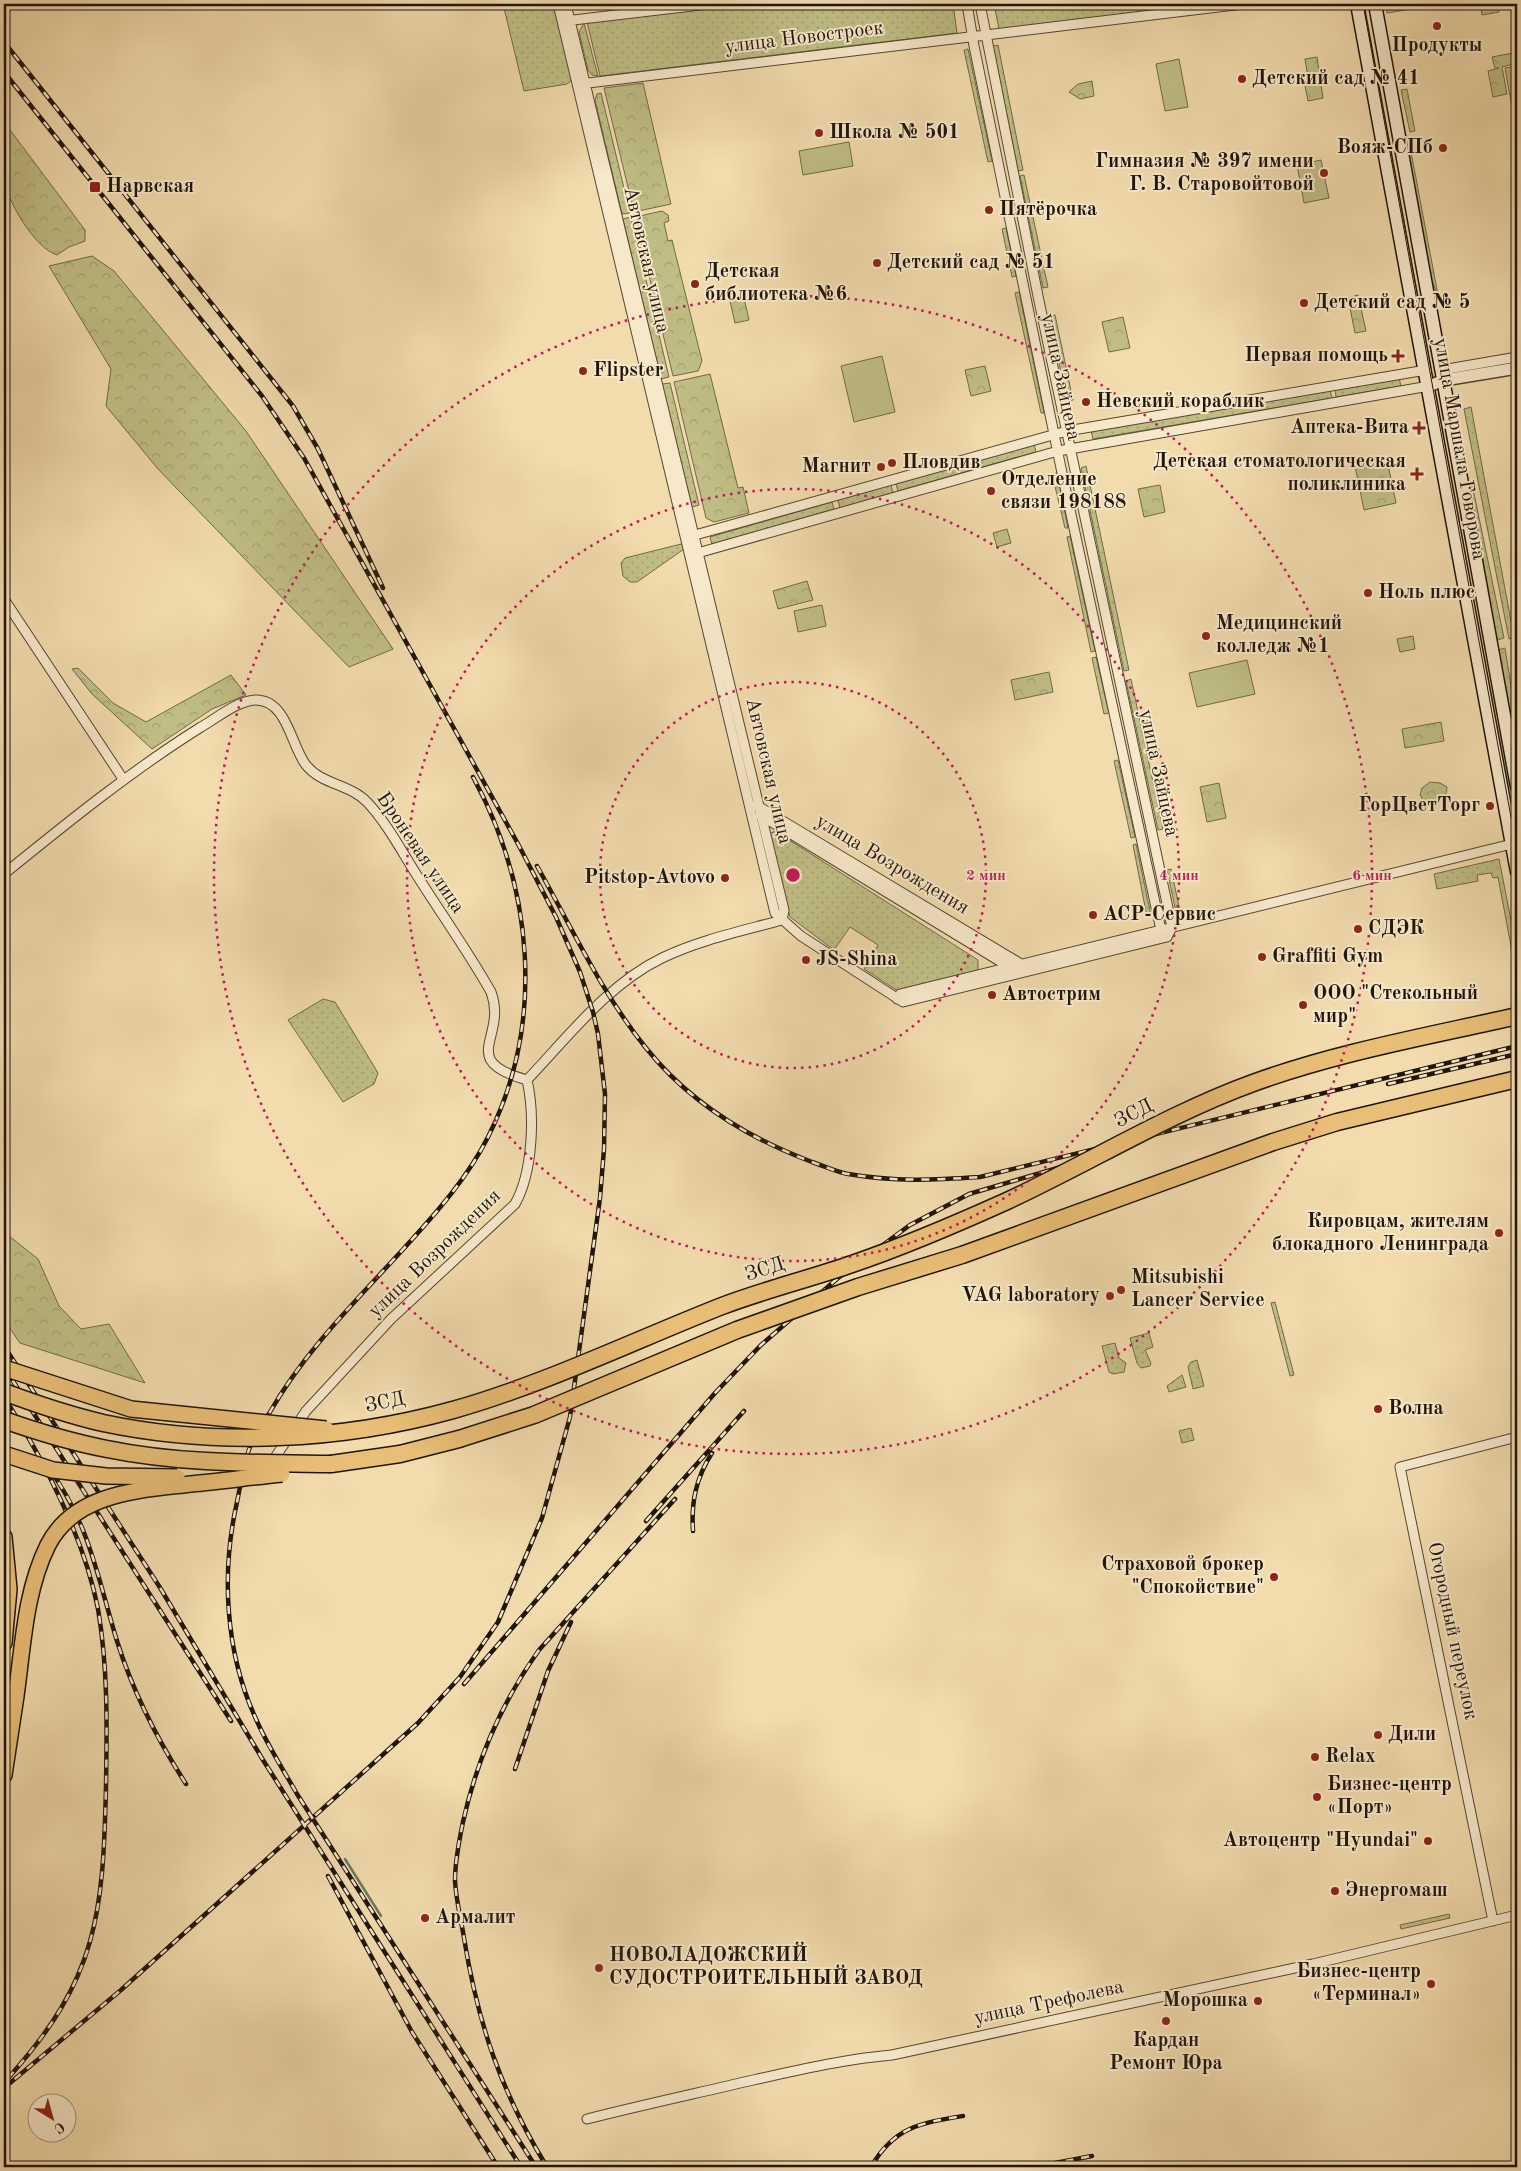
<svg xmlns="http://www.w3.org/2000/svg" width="1521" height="2171" font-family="'Old Standard TT',serif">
  <defs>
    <pattern id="grass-dots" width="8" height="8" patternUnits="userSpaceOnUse" patternTransform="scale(1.25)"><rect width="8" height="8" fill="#c0be86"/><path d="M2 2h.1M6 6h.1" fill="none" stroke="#a5a272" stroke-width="1.8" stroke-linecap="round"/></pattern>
    <pattern id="forest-crowns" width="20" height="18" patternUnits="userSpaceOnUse" patternTransform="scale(1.25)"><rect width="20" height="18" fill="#c0be86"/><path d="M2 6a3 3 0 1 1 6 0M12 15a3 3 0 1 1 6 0" fill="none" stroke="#a5a272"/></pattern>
  </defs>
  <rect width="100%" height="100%" fill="#f2dbad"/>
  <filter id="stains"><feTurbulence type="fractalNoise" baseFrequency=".004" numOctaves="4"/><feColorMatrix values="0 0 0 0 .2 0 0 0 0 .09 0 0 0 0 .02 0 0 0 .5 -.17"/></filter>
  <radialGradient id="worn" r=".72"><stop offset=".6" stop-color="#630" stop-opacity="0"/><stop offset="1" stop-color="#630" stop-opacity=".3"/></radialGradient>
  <!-- grass -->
  <path fill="url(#grass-dots)" stroke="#706a48" d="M503 4H553L572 80 567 84 524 91Z
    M745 4H953L957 33 600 76 587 22Z
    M994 4H1212L999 29Z
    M1386 4H1418V8L1387 13Z
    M1498 4 1499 12 1482 15 1480 5Z
    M584 23 598 76 592 75 588 70 579 32Z
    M998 45 1023 170 1018 171 993 46Z
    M968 49 992 161 988 162 964 50Z
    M1407 89 1415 131 1410 132 1401 90Z
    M601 93 630 213 622 214 595 100 597 94Z
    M1408 136 1438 295 1430 277 1404 139Z
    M1024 175 1048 287 1043 288 1020 176Z
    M631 217 669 377 661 379 623 219Z
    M1006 228 1016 276 1012 277 1002 229Z
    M1019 292 1044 413H1041L1015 293Z
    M1055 315 1073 400 1067 401 1049 316Z
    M1399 378 1401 386 1336 397 1335 389Z
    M670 383 699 505 692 507 662 384Z
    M1330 390 1332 398 1093 439 1091 431Z
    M1471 407 1514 637 1509 639 1464 409Z
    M1034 444 1036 452 898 491 896 484Z
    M1086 466 1129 670 1124 671 1081 468Z
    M1057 473 1068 528H1065L1052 474Z
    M1472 484 1504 638 1497 640 1467 486Z
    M891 485 893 493 840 508 838 500Z
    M832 502 834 509 712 544 710 537Z
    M1070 536 1095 651 1091 652 1067 537Z
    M681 544 684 545V549L637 582H630L623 576 621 563 625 558Z
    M1505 648 1517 723 1515 744 1498 650Z
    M1096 657 1109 713 1104 714 1092 658Z
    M1131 679 1163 829 1158 830 1126 681Z
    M1118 760 1135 837 1131 838 1114 761Z
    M775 831 978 960V971L898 991 864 969 878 945 850 927 834 950 790 917 769 834Z
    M1136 844 1151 916 1147 917 1133 845Z
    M1499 859 1517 951V978L1498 877 1493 878 1491 873 1477 875 1478 881 1437 889 1434 874Z
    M1171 869 1180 911 1176 912 1167 870Z
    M323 999 335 1002 378 1073 374 1084 343 1102 288 1020Z
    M1275 1302 1294 1375 1290 1376 1271 1303Z
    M1149 1333 1153 1347 1145 1350 1151 1363 1150 1366 1141 1368 1137 1363 1130 1338Z
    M1115 1343 1119 1358 1126 1363 1124 1372 1113 1374 1109 1372 1102 1346Z
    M1197 1360 1204 1386 1193 1389 1188 1367 1191 1362Z
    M1182 1375 1186 1387 1169 1392 1167 1386Z
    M1191 1428 1194 1440 1182 1443 1179 1431Z
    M1449 1914 1450 1918 1401 1929 1400 1925Z"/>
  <!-- forest -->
  <path fill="url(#forest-crowns)" stroke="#706a48" d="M1513 53 1514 58 1517 57V63L1502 67 1507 94 1493 97 1488 71 1499 68H1495L1492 57Z
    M1317 57 1323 98 1308 101 1305 86 1309 84 1305 59Z
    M1092 81 1094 96 1080 99 1069 92 1078 84Z
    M643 83 671 204 634 212 604 88Z
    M4 122 85 230V241L69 247 57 255C35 248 11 206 4 183 0 168 4 139 4 122Z
    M662 211 668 215 669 221 664 223 668 241 672 240 702 361 698 371 673 376 635 217Z
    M92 256 114 271 246 431 393 649 349 667 158 469 106 406 111 369 49 266Z
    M1358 295 1366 331 1355 333 1348 298Z
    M744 298 749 320 735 323 730 301Z
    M1123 317 1130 348 1109 352 1102 322Z
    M985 366 991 391 971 396 965 370Z
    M710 374 738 488 743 487 749 513 714 522 706 518 674 382Z
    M1387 460 1396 503 1364 510 1355 466Z
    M1160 485 1165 512 1144 517 1138 489Z
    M1007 529 1011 543 997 547 993 533Z
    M807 581 813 600 778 609 773 591Z
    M1413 636 1415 649 1400 652 1397 639Z
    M78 668 113 703 146 722 231 675 246 695 212 709 152 749 92 694 72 669Z
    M1049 672 1053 692 1015 700 1011 680Z
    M1441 722 1444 741 1405 748 1402 729Z
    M1430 782 1440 783 1447 787C1447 801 1435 803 1424 801L1420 795 1422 788Z
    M1219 783 1226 818 1207 822 1200 787Z
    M4 1232 38 1259 59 1306 81 1329 109 1324 145 1383 20 1343 4 1320Z"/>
  <!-- pitch -->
  <path fill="#c0be86" stroke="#706a48" d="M1179 59 1188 107 1165 111 1156 64Z
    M1517 66V112L1513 113 1505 68Z
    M849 142 853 166 803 175 799 151Z
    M1321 160 1329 198 1304 203 1297 165Z
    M882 356 895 412 854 422 841 366Z
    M822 605 826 626 798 632 794 611Z
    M1247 660 1255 694 1197 707 1189 673Z"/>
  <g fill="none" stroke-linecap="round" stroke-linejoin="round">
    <!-- stream -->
    <path stroke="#6a7969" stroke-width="2.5" d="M345 1859 381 1916"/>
    <defs>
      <path id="minor" d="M558 4 775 913 801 936 903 1002 1167 937
        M566 4 784 910 782 920
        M967 4 974 46 1061 468 1159 921 1161 930 1167 937
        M980 4 1039 301 1172 927 1167 937
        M565 21 709 4
        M580 84 1243 4
        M1442 370 1517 357
        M688 537 1067 431 1426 370
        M694 554 1058 451 1429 386
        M4 599 123 779
        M756 805 1021 964
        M760 815 1011 968
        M4 874C68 822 131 771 201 727 217 718 237 701 255 700 287 699 291 746 306 765 322 785 350 784 367 802 387 823 402 852 418 877 442 915 469 953 491 992 508 1038 456 1060 527 1080
        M897 999 900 994 1516 843
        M527 1080C567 1038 608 984 662 958 699 940 742 931 782 920
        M276 1456 306 1411 391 1319 515 1204C533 1172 535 1115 527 1080
        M1493 1921 1400 1467 1517 1437
        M587 2119C642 2105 698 2093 753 2080 799 2070 845 2059 892 2055L1313 1964 1517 1915"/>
      <path id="tertiary" d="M1429 386 1444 380 1517 368"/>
      <path id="secondary" d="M1357 4 1517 872
        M1375 4 1517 787"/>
      <path id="primary" d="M4 1537 9 1589 4 1643
        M4 1775 16 1696"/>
      <path id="motorway" d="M331 1464 400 1454 459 1439"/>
    </defs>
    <!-- minor casing -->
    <use href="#minor" stroke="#544632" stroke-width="11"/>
    <!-- tertiary casing -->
    <use href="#tertiary" stroke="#544632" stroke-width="14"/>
    <!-- secondary casing -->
    <use href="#secondary" stroke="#201509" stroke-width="15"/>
    <!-- primary casing -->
    <use href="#primary" stroke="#201509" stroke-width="18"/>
    <!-- motorway casing -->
    <use href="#motorway" stroke="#201509" stroke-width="19"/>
    <!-- minor -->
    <use href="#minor" stroke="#f7e8ca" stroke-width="9"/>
    <!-- tertiary -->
    <use href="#tertiary" stroke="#f7e8ca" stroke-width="11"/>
    <!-- secondary -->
    <use href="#secondary" stroke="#f7e8ca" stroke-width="12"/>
    <!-- primary -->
    <use href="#primary" stroke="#e9be76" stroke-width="15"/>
    <!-- motorway -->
    <use href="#motorway" stroke="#e9be76" stroke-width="16"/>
    <!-- tram -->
    <path stroke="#201509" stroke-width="1" d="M1363 4 1517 850"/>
    <defs>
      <path id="rail" d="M4 42 293 406 318 449 383 588
        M4 72 262 396 304 458 517 842 556 917 580 972 593 1012 598 1034 605 1094 604 1149 600 1198 570 1417 542 1518 498 1622 460 1677 418 1723 121 1990 4 2088
        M473 777C533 887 546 1022 488 1137 468 1177 437 1212 407 1245 358 1299 306 1349 270 1412 263 1423 255 1435 250 1447 243 1464 241 1484 237 1502 221 1573 225 1652 256 1719 267 1745 283 1769 297 1794L536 2167
        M537 866C571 926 602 994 646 1048 689 1102 748 1138 812 1162 824 1166 836 1172 848 1174 895 1182 934 1180 980 1177L1517 1046
        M1388 1084 1517 1054
        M4 1346 159 1586 263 1760 521 2167
        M4 1367 231 1721
        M4 1397C43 1459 84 1537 98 1609 108 1667 107 1727 106 1786 103 1914 98 1978 9 2077
        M49 1469C89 1522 98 1579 117 1641 133 1692 157 1739 186 1784
        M646 1521 744 1411
        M693 1531C691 1502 696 1478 712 1453
        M464 1684 715 1393 761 1345 838 1278 910 1225 969 1194 1119 1150
        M515 1769 548 1671 571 1622
        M328 1876 412 2032 498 2167
        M547 2167C501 2092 478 2024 464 1938 461 1919 456 1900 455 1881 455 1862 459 1841 463 1822 477 1759 502 1702 539 1650L675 1499
        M871 2167C894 2127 920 2123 963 2116
        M1034 2167 1092 2156"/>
    </defs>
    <!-- rail casing -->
    <use href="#rail" stroke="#201509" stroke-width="4.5"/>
    <!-- rail -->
    <use href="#rail" stroke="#f7e8ca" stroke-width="2.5" stroke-dasharray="8" stroke-linecap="butt"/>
    <defs>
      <path id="primary-bridge" d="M4 1368 131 1409 326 1429
        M4 1454 53 1470 106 1476 177 1477
        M16 1696C23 1646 25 1591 48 1545 75 1492 141 1490 191 1484 222 1481 252 1477 282 1474"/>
      <path id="motorway-bridge" d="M4 1392C36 1404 69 1415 103 1423 217 1447 341 1441 453 1410 545 1384 633 1341 722 1306 764 1290 809 1279 852 1264 905 1246 956 1224 1007 1201 1089 1163 1168 1114 1253 1083 1338 1052 1429 1036 1517 1016
        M4 1420C38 1432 71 1442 107 1449 180 1464 257 1463 331 1464
        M459 1439 534 1415 737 1330 858 1287 962 1255 1273 1142 1337 1122 1517 1079"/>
    </defs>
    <!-- primary-bridge casing -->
    <use href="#primary-bridge" stroke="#201509" stroke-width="18" stroke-linecap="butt"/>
    <!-- motorway-bridge casing -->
    <use href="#motorway-bridge" stroke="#201509" stroke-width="19" stroke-linecap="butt"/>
    <!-- primary-bridge -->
    <use href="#primary-bridge" stroke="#e9be76" stroke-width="15"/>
    <!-- motorway-bridge -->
    <use href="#motorway-bridge" stroke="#e9be76" stroke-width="16"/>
  </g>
  <!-- distance rings -->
  <g fill="none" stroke="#c2185b" stroke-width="2.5" stroke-dasharray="2.5 5">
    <circle cx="793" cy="875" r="193"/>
    <circle cx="793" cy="875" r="386"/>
    <circle cx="793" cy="875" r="579"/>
  </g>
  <!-- markers -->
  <g fill="#8f2418" stroke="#f7e8ca" stroke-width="2">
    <circle cx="1437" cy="26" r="5"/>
    <circle cx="1242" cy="79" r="5"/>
    <circle cx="819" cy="133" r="5"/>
    <circle cx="1443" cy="148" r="5"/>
    <circle cx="1324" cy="173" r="5"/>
    <rect x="89" y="181" width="12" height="12" rx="2.5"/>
    <circle cx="989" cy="210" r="5"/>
    <circle cx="877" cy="263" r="5"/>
    <circle cx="695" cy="284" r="5"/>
    <circle cx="1304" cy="303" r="5"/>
    <path d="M1395.5 348.5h5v5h5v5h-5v5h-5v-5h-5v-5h5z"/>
    <circle cx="583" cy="371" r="5"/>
    <circle cx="1086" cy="402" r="5"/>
    <path d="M1416.5 420.5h5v5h5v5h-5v5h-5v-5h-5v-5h5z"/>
    <circle cx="892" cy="463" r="5"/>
    <circle cx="881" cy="467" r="5"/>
    <path d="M1414.5 466.5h5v5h5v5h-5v5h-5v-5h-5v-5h5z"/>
    <circle cx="991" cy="491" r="5"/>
    <circle cx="1368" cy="593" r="5"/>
    <circle cx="1206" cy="636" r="5"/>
    <circle cx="1490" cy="806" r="5"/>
    <circle cx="725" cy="878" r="5"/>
    <circle cx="1093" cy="915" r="5"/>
    <circle cx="1358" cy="929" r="5"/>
    <circle cx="1262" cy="957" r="5"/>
    <circle cx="806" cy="960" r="5"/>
    <circle cx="992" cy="995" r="5"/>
    <circle cx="1303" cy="1005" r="5"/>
    <circle cx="1499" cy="1233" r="5"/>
    <circle cx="1121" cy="1290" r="5"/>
    <circle cx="1110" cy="1296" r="5"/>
    <circle cx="1378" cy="1409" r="5"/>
    <circle cx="1274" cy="1577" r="5"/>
    <circle cx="1378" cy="1735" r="5"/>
    <circle cx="1315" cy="1757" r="5"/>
    <circle cx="1317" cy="1797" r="5"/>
    <circle cx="1428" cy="1841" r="5"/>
    <circle cx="1335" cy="1891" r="5"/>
    <circle cx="425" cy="1918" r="5"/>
    <circle cx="599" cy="1968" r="5"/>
    <circle cx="1431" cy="1984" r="5"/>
    <circle cx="1258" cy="2001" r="5"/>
    <circle cx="1166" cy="2021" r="5"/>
  </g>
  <g text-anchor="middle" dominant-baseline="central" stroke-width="4" stroke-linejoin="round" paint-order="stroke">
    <!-- street labels -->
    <g font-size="20" fill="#201509" stroke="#f7e8ca">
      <text transform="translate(804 38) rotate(-7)">улица Новостроек</text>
      <text transform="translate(646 260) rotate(77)">Автовская улица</text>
      <text transform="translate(1060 377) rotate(78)">улица Зайцева</text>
      <text transform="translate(1459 449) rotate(80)">улица Маршала Говорова</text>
      <text transform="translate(768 771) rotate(77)">Автовская улица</text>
      <text transform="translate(1158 773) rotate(78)">улица Зайцева</text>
      <text transform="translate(420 853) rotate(56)">Броневая улица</text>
      <text transform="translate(892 865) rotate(31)">улица Возрождения</text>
      <text transform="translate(1134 1114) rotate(-27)">ЗСД</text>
      <text transform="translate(435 1254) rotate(-44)">улица Возрождения</text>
      <text transform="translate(765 1270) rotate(-18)">ЗСД</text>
      <text transform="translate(385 1403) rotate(-12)">ЗСД</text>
      <text transform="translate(1452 1631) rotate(78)">Огородный переулок</text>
      <text transform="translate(1049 2003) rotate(-12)">улица Трефолева</text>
    </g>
    <!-- poi labels -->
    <g font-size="20" font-weight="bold" fill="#201509" stroke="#f7e8ca" text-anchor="start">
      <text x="1437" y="46" text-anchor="middle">Продукты</text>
      <text x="1252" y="79">Детский сад № 41</text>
      <text x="829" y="133">Школа № 501</text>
      <text x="1433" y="148" text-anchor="end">Вояж-СПб</text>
      <text x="1314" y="162" text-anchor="end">Гимназия № 397 имени<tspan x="1314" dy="23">Г. В. Старовойтовой</tspan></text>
      <text x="106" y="187">Нарвская</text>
      <text x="999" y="210">Пятёрочка</text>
      <text x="887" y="263">Детский сад № 51</text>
      <text x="705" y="272">Детская<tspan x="705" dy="23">библиотека №6</tspan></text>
      <text x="1314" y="303">Детский сад № 5</text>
      <text x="1388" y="356" text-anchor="end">Первая помощь</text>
      <text x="593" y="371">Flipster</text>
      <text x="1096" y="402">Невский кораблик</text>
      <text x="1409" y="428" text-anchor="end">Аптека-Вита</text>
      <text x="1406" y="462" text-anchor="end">Детская стоматологическая<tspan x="1406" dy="23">поликлиника</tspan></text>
      <text x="902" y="463">Пловдив</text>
      <text x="871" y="467" text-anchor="end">Магнит</text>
      <text x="1001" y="480">Отделение<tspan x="1001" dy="23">связи 198188</tspan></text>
      <text x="1378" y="593">Ноль плюс</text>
      <text x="1216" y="624">Медицинский<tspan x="1216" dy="23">колледж №1</tspan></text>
      <text x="1480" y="806" text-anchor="end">ГорЦветТорг</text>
      <text x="715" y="878" text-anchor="end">Pitstop-Avtovo</text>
      <text x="1103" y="915">АСР-Сервис</text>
      <text x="1368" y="929">СДЭК</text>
      <text x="1272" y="957">Graffiti Gym</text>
      <text x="816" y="960">JS-Shina</text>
      <text x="1313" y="994">ООО "Стекольный<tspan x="1313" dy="23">мир"</tspan></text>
      <text x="1002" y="995">Автострим</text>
      <text x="1489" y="1222" text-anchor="end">Кировцам, жителям<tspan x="1489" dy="23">блокадного Ленинграда</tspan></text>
      <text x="1131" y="1278">Mitsubishi<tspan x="1131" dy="23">Lancer Service</tspan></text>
      <text x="1100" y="1296" text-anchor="end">VAG laboratory</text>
      <text x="1388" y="1409">Волна</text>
      <text x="1264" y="1565" text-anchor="end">Страховой брокер<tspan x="1264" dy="23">"Спокойствие"</tspan></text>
      <text x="1388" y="1735">Дили</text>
      <text x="1325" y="1757">Relax</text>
      <text x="1327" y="1785">Бизнес-центр<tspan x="1327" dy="23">«Порт»</tspan></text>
      <text x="1418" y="1841" text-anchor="end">Автоцентр "Hyundai"</text>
      <text x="1345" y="1891">Энергомаш</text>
      <text x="435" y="1918">Армалит</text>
      <text x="609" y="1956">НОВОЛАДОЖСКИЙ<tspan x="609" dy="23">СУДОСТРОИТЕЛЬНЫЙ ЗАВОД</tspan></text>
      <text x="1421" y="1972" text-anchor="end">Бизнес-центр<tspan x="1421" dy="23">«Терминал»</tspan></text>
      <text x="1248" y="2001" text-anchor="end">Морошка</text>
      <text x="1166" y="2041" text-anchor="middle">Кардан<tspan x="1166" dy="23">Ремонт Юра</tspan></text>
    </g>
  </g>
  <circle cx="793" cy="875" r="8" fill="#c2185b" stroke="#f7e8ca" stroke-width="2.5"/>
  <g font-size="15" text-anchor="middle" font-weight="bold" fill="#c2185b" stroke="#f7e8ca" stroke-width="4" stroke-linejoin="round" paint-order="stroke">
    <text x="986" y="880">2 мин</text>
    <text x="1179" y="880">4 мин</text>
    <text x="1372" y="880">6 мин</text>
  </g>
  <!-- margin -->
  <rect width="1521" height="2171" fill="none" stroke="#f2dbad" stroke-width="20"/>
  <rect x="5" y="5" width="1511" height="2161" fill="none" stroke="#201509" stroke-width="2.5"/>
  <rect x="10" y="10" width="1501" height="2151" fill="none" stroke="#201509"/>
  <!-- north arrow -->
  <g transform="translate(52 2118) rotate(143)"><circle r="24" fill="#f7e8ca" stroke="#a1947d"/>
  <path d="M0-4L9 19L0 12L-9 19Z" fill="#8f2418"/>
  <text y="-8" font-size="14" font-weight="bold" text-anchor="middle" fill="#201509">С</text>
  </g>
  <rect width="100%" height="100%" filter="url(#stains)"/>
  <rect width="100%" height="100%" fill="url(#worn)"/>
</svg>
